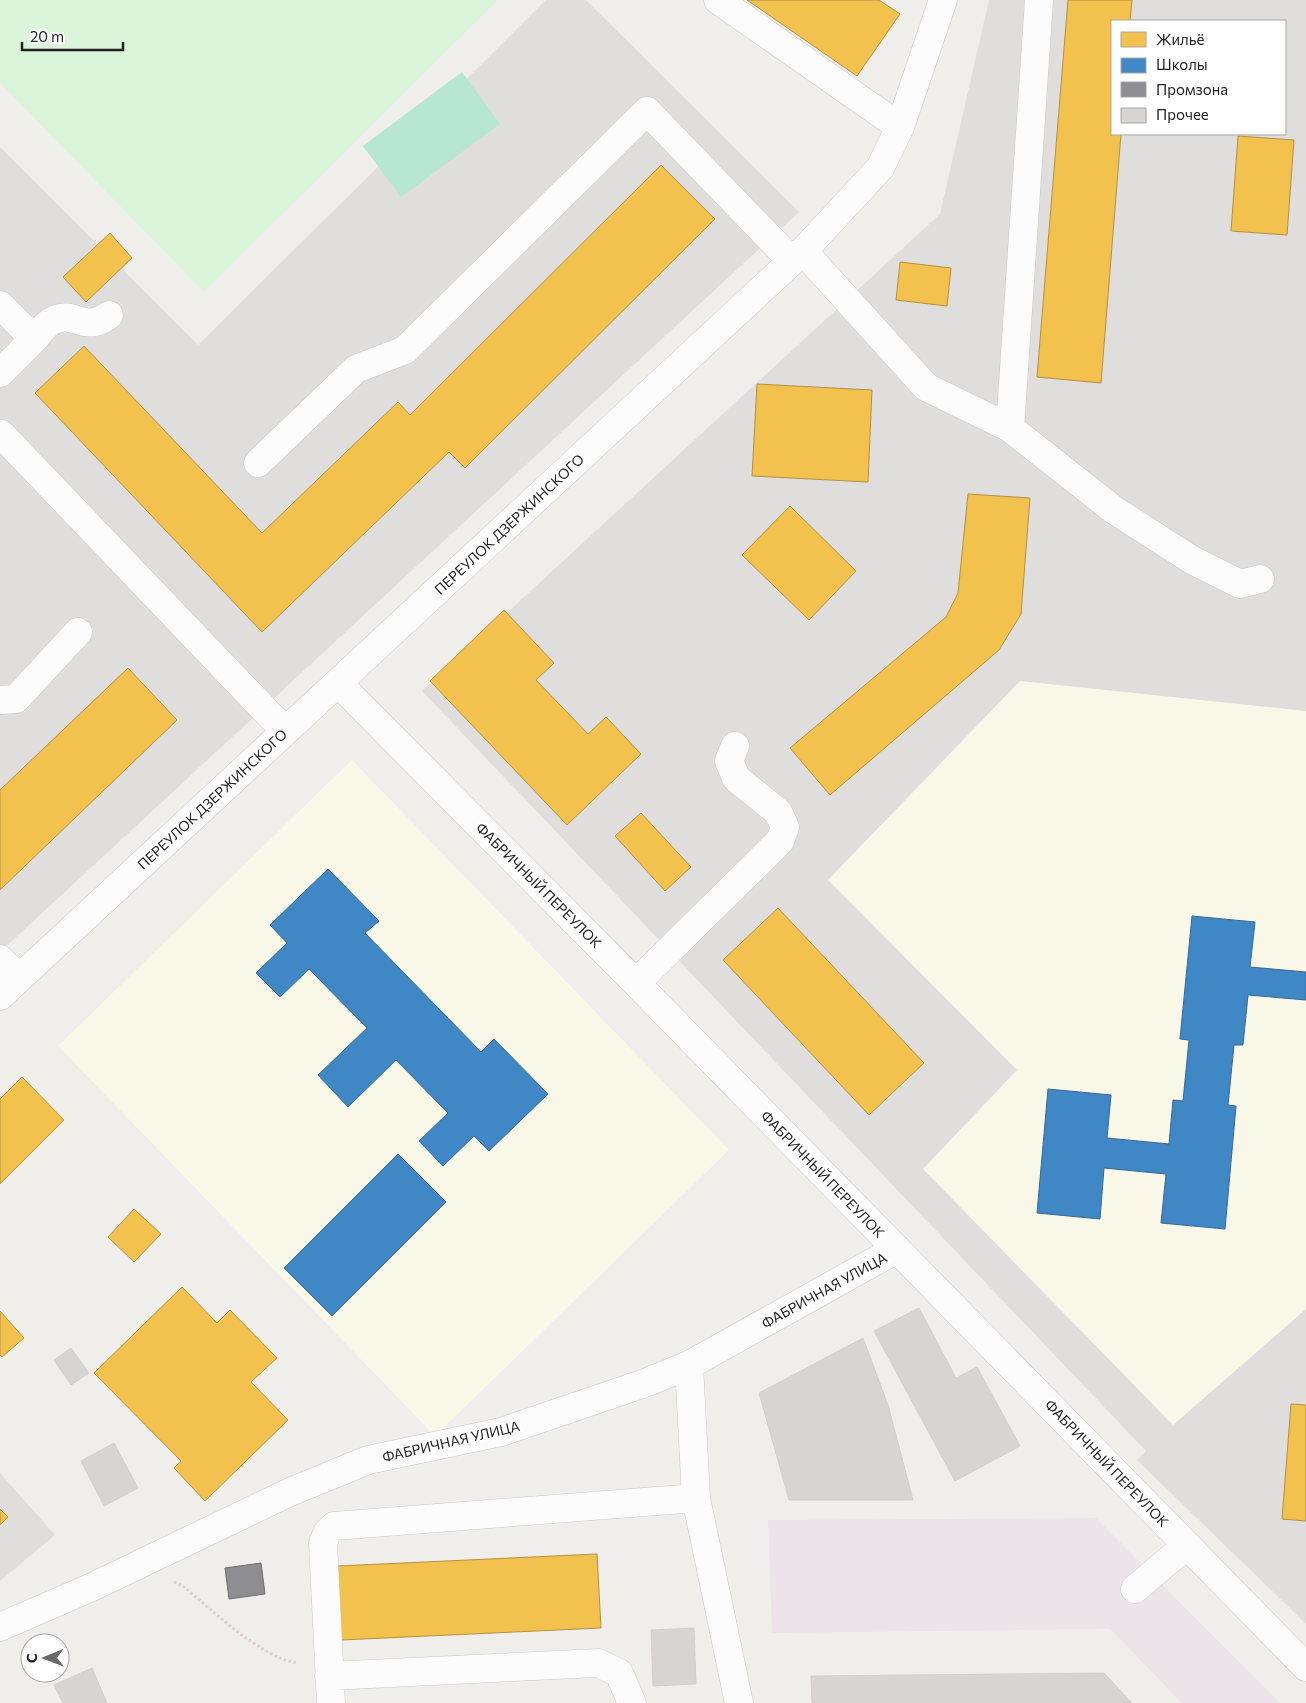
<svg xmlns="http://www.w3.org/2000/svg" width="1306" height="1703" font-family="Commissioner,sans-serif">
  <rect width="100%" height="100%" fill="#f0eeeb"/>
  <!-- residential -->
  <path fill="#dfdedc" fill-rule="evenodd" d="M546 0H586L799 212 0 952V147L198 345Z
    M989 0H1306V1624L1137 1460 1146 1451 422 691 940 214ZM1112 21H1285V134H1112Z
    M0 1473 55 1535 0 1581Z"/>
  <!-- industrial -->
  <path fill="#ede4e9" d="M1096 1518 1280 1703H1182L1110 1629 772 1633 768 1520Z"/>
  <!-- education -->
  <path fill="#f8f7e8" d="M1020 681 1306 711V1309L1173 1425 923 1169 1017 1070 828 880Z
    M352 760 729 1150 435 1436 58 1046Z"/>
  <!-- park -->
  <path fill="#daf5da" d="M0 0H498L204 292 0 83Z"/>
  <!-- pitch -->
  <path fill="#b7e6d2" d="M462 72 500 124 401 197 363 146Z"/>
  <!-- homes -->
  <path fill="#f2c14e" stroke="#b49141" d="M747 0H879L900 14 857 76Z
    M1068 0H1132L1130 21H1112V134H1121L1101 383 1037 377Z
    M1238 136 1294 140 1287 235 1231 231Z
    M661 165 715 219 465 468 449 452 262 632 35 393 84 346 262 533 398 402 410 415Z
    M110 233 132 258 86 302 63 277Z
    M900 262 951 268 947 306 896 300Z
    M757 384 872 390 868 482 752 476Z
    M968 494 1030 498 1021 614 999 650 830 795 790 748 946 617 958 593Z
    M790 506 856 571 809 620 742 555Z
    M504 610 554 663 536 680 588 734 606 717 641 754 567 825 430 681Z
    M128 668 177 720 0 890V790Z
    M641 813 691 867 665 891 615 836Z
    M778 908 924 1063 869 1115 723 960Z
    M22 1077 64 1120 0 1184V1099Z
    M134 1209 161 1234 134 1262 108 1237Z
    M182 1287 217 1323 230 1310 277 1358 251 1382 288 1420 205 1501 174 1468 181 1461 94 1373Z
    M0 1311 24 1338 2 1357 0 1355Z
    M1291 1404 1306 1405V1521L1282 1519Z
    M0 1509 8 1517 0 1525Z
    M597 1554 601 1628 341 1640 338 1566Z"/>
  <!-- schools -->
  <path fill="#3f88c5" stroke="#366994" d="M328 869 379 921 365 933 481 1052 494 1039 548 1094 489 1151 474 1136 443 1166 419 1141 448 1113 396 1060 348 1107 318 1075 367 1028 309 969 280 997 256 973 287 943 270 925Z
    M1192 916 1255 922 1250 967 1306 972V1000L1248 995 1243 1045H1234L1228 1105 1236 1106 1225 1229 1161 1223 1166 1174 1104 1168 1100 1219 1037 1213 1048 1089 1111 1095 1107 1138 1169 1144 1173 1100 1183 1101 1189 1040 1180 1039Z
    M398 1154 446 1202 332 1316 284 1268Z"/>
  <!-- industry -->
  <path fill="#8d8d92" stroke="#6d6d70" d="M261 1563 265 1594 229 1599 225 1568Z"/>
  <!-- building -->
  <path fill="#d7d4d2" stroke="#d3d0cc" d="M919 1308 956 1378 977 1367 1020 1446 955 1481 874 1331Z
    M863 1338 888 1405 913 1500H789L759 1393Z
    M71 1348 89 1373 71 1385 54 1360Z
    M114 1443 138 1488 104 1506 81 1461Z
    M694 1628 696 1684 653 1686 651 1630Z
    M92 1668 107 1703H63L54 1685Z
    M1104 1673 1132 1703H812L811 1676Z"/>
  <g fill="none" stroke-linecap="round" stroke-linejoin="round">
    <defs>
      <path id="minor" d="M718 0 900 127
        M803 251 926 387 1010 428 1114 510 1192 560 1240 584 1260 579
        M0 305 34 339 0 373
        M34 339C40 333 46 323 54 320 75 310 84 334 109 315
        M1010 428 1039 0
        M1 434 285 731
        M258 463 356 369 405 350 647 111 792 261
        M338 683 636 983 1306 1667
        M0 700 16 699 78 632
        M0 959 19 978
        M636 983 780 841 785 827 778 812 736 778 729 761 735 746
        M0 996 803 251 880 168 900 127 943 0
        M689 1365 696 1498 739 1703
        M1135 1589 1187 1545
        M0 1627 92 1587 290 1492 368 1460 501 1432 645 1383 689 1365 897 1249
        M329 1676 598 1663 619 1673 632 1703
        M331 1703 323 1543 327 1533 334 1526 696 1498"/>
    </defs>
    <!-- minor casing -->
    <use href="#minor" stroke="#c9c8c7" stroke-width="29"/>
    <!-- path -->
    <path stroke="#dccecd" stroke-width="3" stroke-dasharray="2.5 2.5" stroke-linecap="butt" d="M174 1582 183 1586C212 1610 260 1657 297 1663"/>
    <!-- minor -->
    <use href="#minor" stroke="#fdfcfc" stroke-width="28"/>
  </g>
  <g text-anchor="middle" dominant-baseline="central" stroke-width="5" stroke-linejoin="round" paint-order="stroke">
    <!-- street labels -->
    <g font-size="14" fill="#222" stroke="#fff">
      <text transform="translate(509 524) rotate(-43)">ПЕРЕУЛОК ДЗЕРЖИНСКОГО</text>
      <text transform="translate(212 799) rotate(-43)">ПЕРЕУЛОК ДЗЕРЖИНСКОГО</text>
      <text transform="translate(539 885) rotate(45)">ФАБРИЧНЫЙ ПЕРЕУЛОК</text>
      <text transform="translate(823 1174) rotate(46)">ФАБРИЧНЫЙ ПЕРЕУЛОК</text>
      <text transform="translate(824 1290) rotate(-29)">ФАБРИЧНАЯ УЛИЦА</text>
      <text transform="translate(451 1441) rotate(-13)">ФАБРИЧНАЯ УЛИЦА</text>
      <text transform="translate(1107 1463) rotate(46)">ФАБРИЧНЫЙ ПЕРЕУЛОК</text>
    </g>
  </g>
  <!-- legend -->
  <rect x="1111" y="20" width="175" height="115" fill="#ffffff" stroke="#a7a7a7"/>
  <rect x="1121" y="32" width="25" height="15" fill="#f2c14e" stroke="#a7a7a7"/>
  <text x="1156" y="45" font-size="15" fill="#222222">Жильё</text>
  <rect x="1121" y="58" width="25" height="15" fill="#3f88c5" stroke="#a7a7a7"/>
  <text x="1156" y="70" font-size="15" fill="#222222">Школы</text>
  <rect x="1121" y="82" width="25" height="15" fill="#8d8d92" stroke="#a7a7a7"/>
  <text x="1156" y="95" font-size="15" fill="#222222">Промзона</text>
  <rect x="1121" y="108" width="25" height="15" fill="#d7d4d2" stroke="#a7a7a7"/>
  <text x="1156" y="120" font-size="15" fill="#222222">Прочее</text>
  <!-- north arrow -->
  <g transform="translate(45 1658) rotate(269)"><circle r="24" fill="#ffffff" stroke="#a7a7a7"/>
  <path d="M0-4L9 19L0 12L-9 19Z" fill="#6a6968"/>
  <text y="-8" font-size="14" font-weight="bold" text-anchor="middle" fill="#222222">С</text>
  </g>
  <!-- scale -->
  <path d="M22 42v8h101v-8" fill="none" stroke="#222222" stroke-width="2.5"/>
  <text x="30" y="42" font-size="15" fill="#222222" stroke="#ffffff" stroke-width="4" paint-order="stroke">20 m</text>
</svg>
